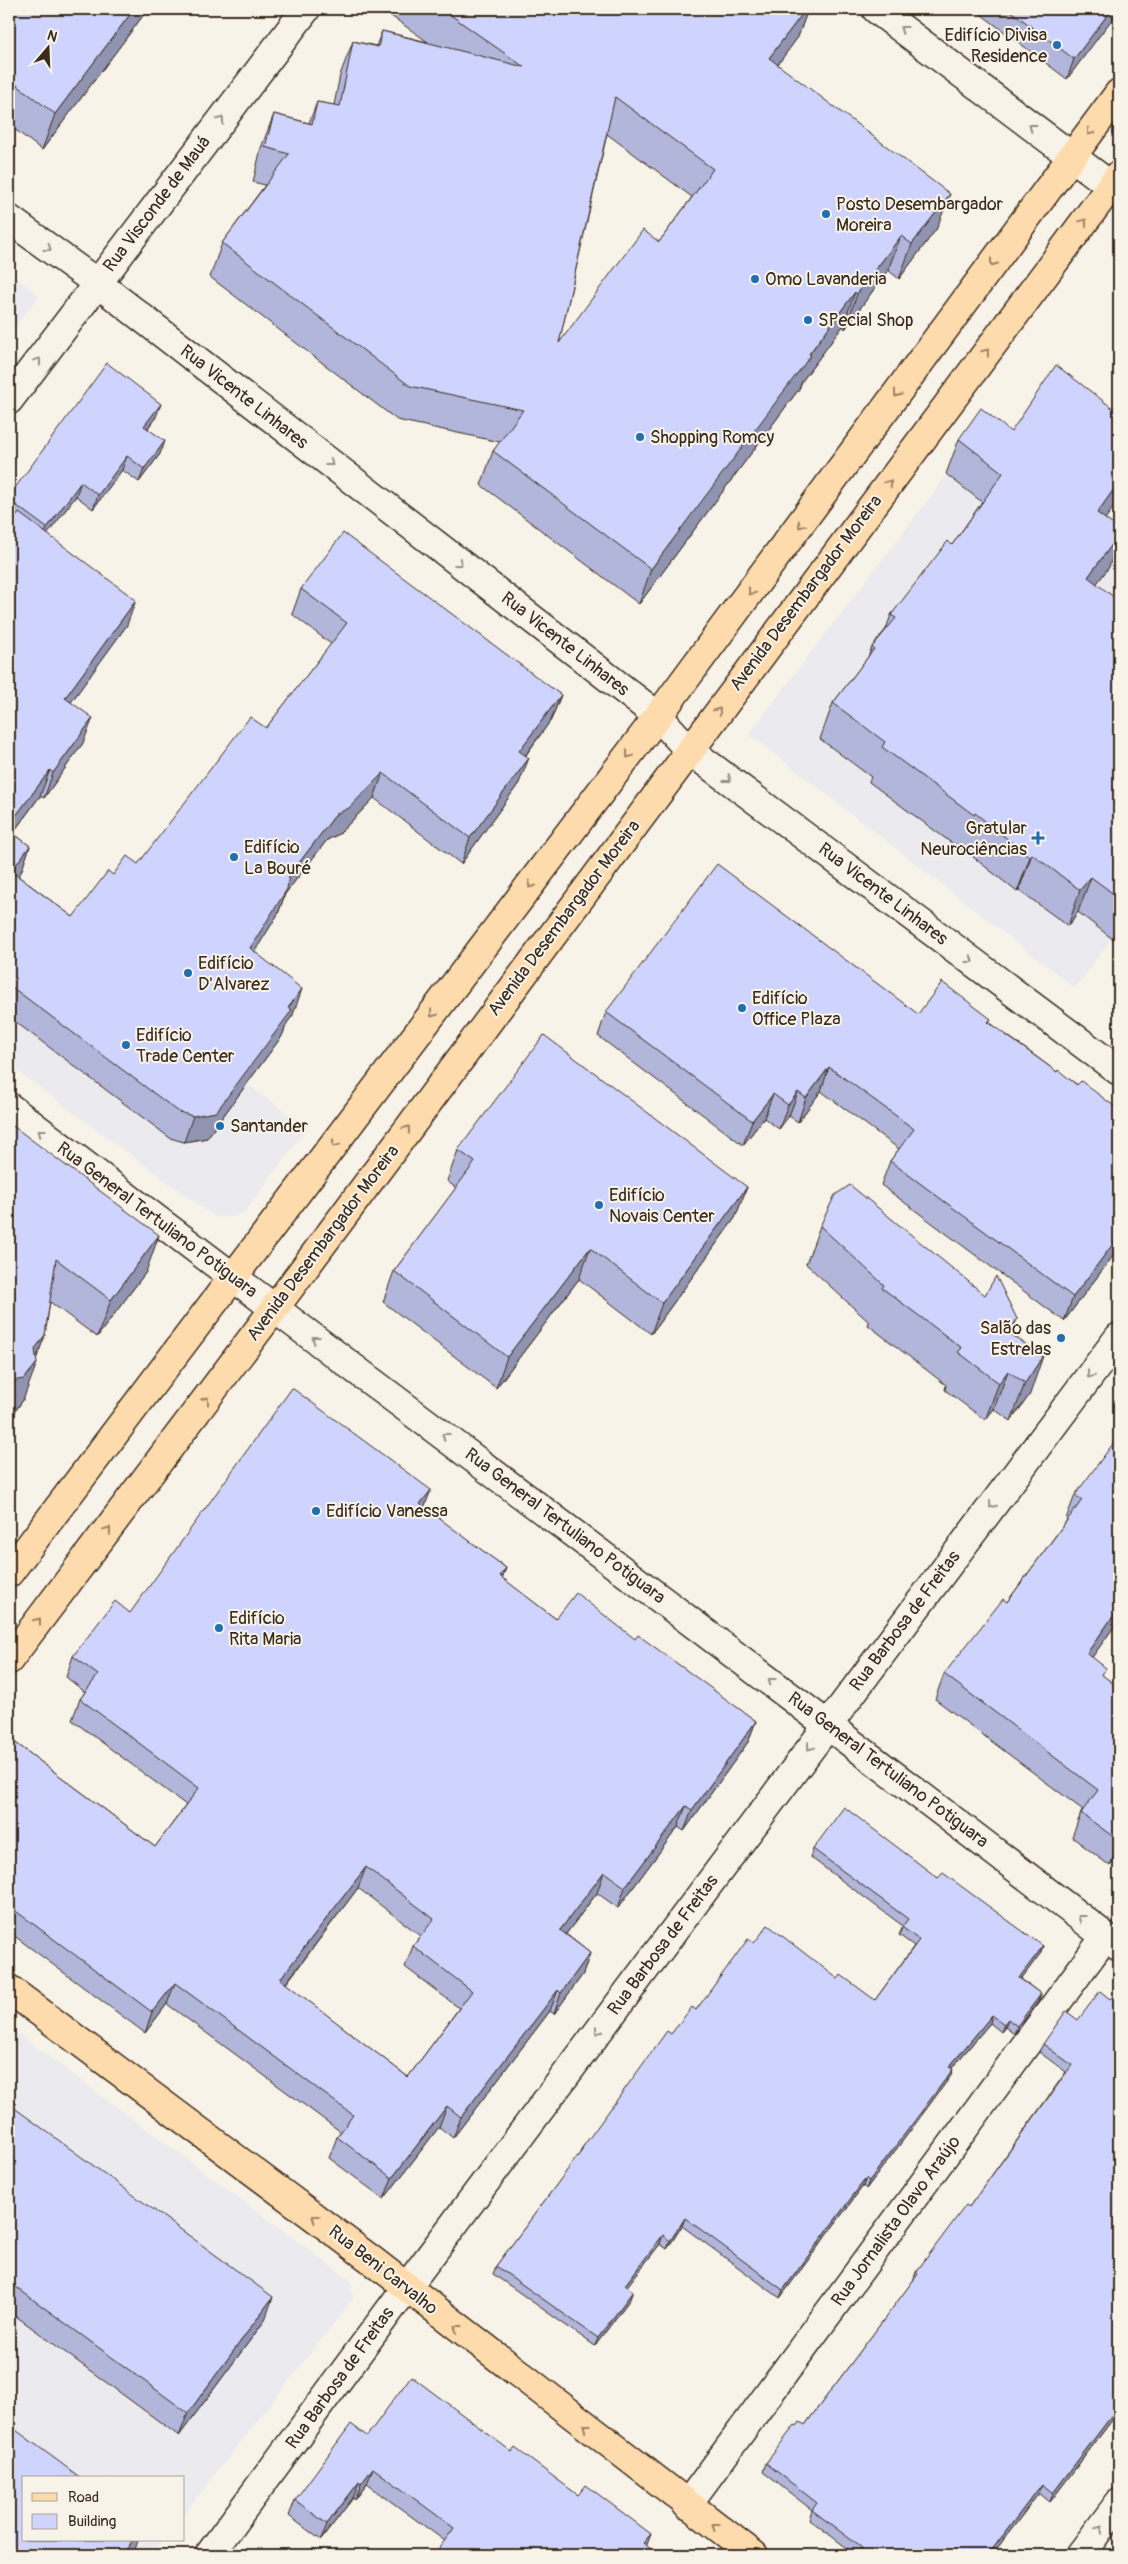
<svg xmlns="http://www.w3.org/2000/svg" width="1128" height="2564" font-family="Pangolin,sans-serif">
  <rect width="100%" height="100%" fill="#f7f3e8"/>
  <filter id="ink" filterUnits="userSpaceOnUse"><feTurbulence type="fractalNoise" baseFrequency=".02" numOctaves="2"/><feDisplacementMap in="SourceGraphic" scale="10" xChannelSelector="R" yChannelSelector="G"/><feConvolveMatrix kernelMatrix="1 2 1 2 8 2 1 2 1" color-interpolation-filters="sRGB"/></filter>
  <g filter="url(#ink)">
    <!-- built -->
    <path fill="#ebeaee" d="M9 273 39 296 9 335Z
      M974 440 1119 551V929L1075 988 749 734Z
      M9 908 307 1128 246 1211 232 1217H215L9 1065Z
      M9 2027 351 2281 353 2299 184 2514V2478H41L9 2454Z
      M127 2540H163L151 2555H146Z"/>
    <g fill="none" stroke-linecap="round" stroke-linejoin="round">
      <defs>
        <path id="street" d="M876 9 1119 192
          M9 219 97 283 658 716 689 750 1119 1071
          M9 400 306 9
          M9 1107C378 1389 751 1664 1119 1947
          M687 2505 1105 1937
          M209 2555 406 2288 1119 1337
          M1080 2555 1119 2503"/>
        <path id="primary" d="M9 1573 658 716 1119 93
          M9 1660 274 1309 1119 175
          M9 1989 373 2261 754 2555"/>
      </defs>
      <!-- street casing -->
      <use href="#street" stroke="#3b2a1e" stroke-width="31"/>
      <!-- primary casing -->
      <use href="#primary" stroke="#3b2a1e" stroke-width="31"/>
      <!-- street -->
      <use href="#street" stroke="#f7f3e8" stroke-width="28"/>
      <!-- primary -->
      <use href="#primary" stroke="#fedbac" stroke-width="28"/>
    </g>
    <!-- wall -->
    <path fill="#b1b6da" stroke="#3b2a1e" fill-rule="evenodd" d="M9 9H148L42 150 9 125Z
      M381 9H808L798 37 777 65 937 228 899 279 888 270 845 329 843 326 802 381 799 389 639 604 481 485 493 451 500 442 397 420 210 277 222 243 265 185 253 182 261 148 274 114 309 123 317 102 334 105 340 75 353 41 376 46 382 31 428 42ZM607 134 692 197 659 242 559 343Z
      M974 9H1119L1067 79Z
      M156 417 148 428 160 454 139 482 122 470 93 509 76 496 47 534 127 625 71 702 83 743 44 798 40 796 13 833 30 846 21 872 18 876 73 917 113 875 138 864 266 728 331 644 292 614 301 589 561 695 551 720 526 755 519 783 461 864 374 798 339 834 327 840 285 894 278 914 254 952 293 1015 287 1023 282 1036 207 1138 184 1142 170 1138 9 1017V527L14 521 9 517V496Z
      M959 439 1105 519 1109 567 1096 584 1119 601V944L1078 912 1068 926 1019 890 1017 892 962 848 961 850 869 782 871 777 820 739 833 703 868 657 872 647 886 629 891 615 952 545 982 502 946 474Z
      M606 1012 918 1014 991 1019 989 1022 1057 1072 1119 1110V1248L1064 1321 881 1185 890 1161 899 1149 821 1091 798 1122 789 1116 779 1129 764 1118 743 1145 598 1036Z
      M9 1123 146 1272 97 1337 50 1302 45 1335 36 1359 23 1400 11 1417Z
      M458 1150 747 1187 735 1218 651 1334 579 1279 496 1388 383 1302 394 1271 456 1188 447 1181Z
      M820 1226 1011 1334 1030 1394 1011 1421 994 1409 985 1420 945 1390 946 1385 868 1325 869 1322 806 1264Z
      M1119 1445V1626L1116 1624 1092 1657 1103 1676 1119 1688V1862L1115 1859 1110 1866 1072 1837 1081 1813 1083 1810 935 1699 944 1674 1007 1602 1067 1520 1066 1519 1075 1495Z
      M424 1508 506 1568 502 1578 556 1619 635 1639 756 1721 748 1742 684 1831 678 1827 618 1908 597 1893 566 1934 590 1953 583 1974 554 2014 550 2011 453 2138 439 2127 384 2199 329 2158 337 2137 341 2132 167 2004 145 2033 9 1932V1738L155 1847 186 1805 72 1720 80 1699 85 1692 66 1677 73 1656 130 1613ZM358 1888 421 1936 413 1946 405 1967 459 2008 408 2077 286 1984Z
      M813 1849 938 1878 1043 1946 1040 1954 1021 1979 1041 1994 1038 2002 1014 2034 1005 2027 1001 2032 990 2023 952 2068 950 2077 907 2135 866 2189 863 2186 780 2298 682 2226 667 2249 660 2244 627 2286 630 2299 595 2346 493 2274 496 2266 579 2155 582 2148 671 2034 696 2010 754 1943 838 1979 875 2000 914 1946 899 1935 903 1926 810 1857Z
      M1110 1999 1119 2002V2411L1050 2502 1039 2493 992 2555H856L809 2519 812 2510 763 2472 766 2463 797 2426 805 2425 913 2281 916 2272 969 2207 1066 2072 1039 2052 1043 2044Z
      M9 2104 265 2320 179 2436 9 2311Z
      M367 2436 512 2452 578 2495 651 2534 445 2541 367 2484 355 2500 353 2498 321 2540 289 2516 295 2500Z"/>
    <!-- shaded-wall -->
    <path fill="#9094b1" stroke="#3b2a1e" d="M134 9H148L42 150 55 114Z
      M806 9H808L798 37 757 93 769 58Z
      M1112 9H1119V10L1067 79 1074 59Z
      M950 194 937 228 899 279 912 244Z
      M901 236 888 270 845 329 857 294Z
      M855 292 843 326 802 381 799 389 639 604 651 569Z
      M161 404 156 417 139 439 144 426Z
      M165 441 160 454 139 482 144 469Z
      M127 456 122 470 93 509 98 495Z
      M81 482 76 496 42 542 47 528Z
      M1119 482V500L1084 548 1097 513Z
      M1119 535V539L1109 567 1075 613 1088 577Z
      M136 600 127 625 56 723 65 698Z
      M561 695 551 720 510 776 519 751Z
      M93 718 83 743 44 798 53 773Z
      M529 758 519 783 461 864 470 838Z
      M50 770 40 796 9 838V825Z
      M383 773 374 798 339 834 327 840 285 894 278 914 241 974 250 948 289 876 336 814Z
      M30 846 21 872 9 888 11 871Z
      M1032 854 1019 890 1017 892 1030 857Z
      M1091 877 1078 912 1068 926 1080 890Z
      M302 989 293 1015 287 1023 282 1036 207 1138 184 1142 193 1116 288 1008Z
      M829 1067 821 1091 798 1122 806 1098Z
      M798 1092 789 1116 779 1129 788 1105Z
      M773 1094 764 1118 743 1145 752 1121Z
      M747 1187 735 1218 651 1334 662 1303Z
      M159 1235 146 1272 97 1337 111 1300Z
      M1119 1236V1248L1064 1321 1073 1297Z
      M590 1248 579 1279 496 1388 507 1357Z
      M1017 1319 1003 1356 1009 1333Z
      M45 1335 33 1368 37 1363 23 1400 11 1417H9V1385Z
      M1043 1356 1030 1394 1011 1421 1025 1383Z
      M1008 1371 994 1409 985 1420 999 1383Z
      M431 1490 423 1511 420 1504Z
      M506 1568 498 1589 500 1576Z
      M1119 1608V1616L1116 1624 1078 1677 1087 1653Z
      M756 1721 748 1742 684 1831 692 1810Z
      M686 1806 678 1827 618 1908 625 1887Z
      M1119 1841V1848L1115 1859 1110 1866Z
      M366 1867 358 1888 273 2000 280 1979Z
      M604 1872 597 1893 553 1951 560 1930Z
      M1043 1946 1040 1954 1016 1986 1019 1978Z
      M590 1953 583 1974 554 2014 561 1993Z
      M175 1983 167 2004 145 2033 152 2012Z
      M558 1990 550 2011 453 2138 461 2117Z
      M1041 1994 1038 2002 1014 2034 1017 2026Z
      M992 2015 990 2023 946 2075 949 2067Z
      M1008 2019 1005 2027 1001 2032 1004 2024Z
      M953 2069 950 2077 907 2135 866 2189 869 2181Z
      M447 2106 439 2127 384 2199 392 2178Z
      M866 2178 863 2186 780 2298 783 2290Z
      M685 2218 682 2226 667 2249 670 2241Z
      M663 2235 660 2244 622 2293 625 2285Z
      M633 2291 630 2299 595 2346 598 2338Z
      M273 2297 265 2320 179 2436 188 2413Z
      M1119 2406V2411L1050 2502 1053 2493Z
      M373 2468 367 2484 355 2500 361 2484Z
      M359 2482 353 2498 321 2540 327 2524Z
      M1042 2484 1039 2493 992 2555H988Z
      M651 2534 645 2550 643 2543Z
      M133 2540H138L136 2547 130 2555H122Z"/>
    <!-- building -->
    <path fill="#ced4fd" stroke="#3b2a1e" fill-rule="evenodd" d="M9 9H134L55 114 9 79Z
      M442 9H806L769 58 950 194 912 244 901 236 857 294 855 292 809 354 811 355 651 569 493 451 523 410 410 386 222 243 289 154 265 147 274 114 312 124 317 102 340 106 353 41 378 47 382 31 524 67ZM615 97 713 169 659 242 643 230 559 343Z
      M1008 9H1112L1074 59Z
      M107 363 161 404 144 426 165 441 144 469 127 456 98 495 81 482 47 528 9 500V496Z
      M1056 365 1119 413V482L1097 513 1119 529V535L1088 577 1119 601V898L1091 877 1080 890 1032 854 1030 857 975 813 974 815 882 747 885 742 833 703 874 649 872 647 896 618 891 615 948 541 952 545 1003 473 959 439 981 408 1011 432Z
      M19 513 136 600 65 698 93 718 53 773 50 770 9 825V527Z
      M343 533 561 695 519 751 529 758 470 838 383 773 349 808 336 814 289 876 287 889 250 948 302 989 288 1008 292 1010 216 1112 193 1116 179 1112 9 985V830L30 846 11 871 73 917 108 871 113 875 127 856 138 864 250 717 266 728 347 623 301 589Z
      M717 864 918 1014 942 982 991 1019 988 1022 1057 1072 1058 1070 1077 1085 1081 1081 1119 1110V1236L1073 1297 890 1161 914 1129 829 1067 806 1098 798 1092 788 1105 773 1094 752 1121 606 1012Z
      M544 1035 747 1187 662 1303 590 1248 507 1357 394 1271 475 1162 458 1150Z
      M9 1123 159 1235 111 1300 56 1259 45 1335 35 1349 37 1363 24 1379 11 1381 9 1385Z
      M850 1185 985 1295 996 1276 1017 1319 1009 1333 1043 1356 1025 1383 1008 1371 999 1383 958 1352 962 1348 882 1288 884 1285 820 1226 835 1195Z
      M292 1388 431 1490 420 1504 506 1568 500 1576 556 1619 576 1593 635 1639 638 1635 756 1721 692 1810 686 1806 625 1887 604 1872 560 1930 590 1953 561 1993 558 1990 461 2117 447 2106 392 2178 337 2137 353 2115 175 1983 152 2012 9 1906V1738L155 1847 199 1788 80 1699 98 1675 73 1656 115 1601 130 1613ZM366 1867 434 1919 413 1946 472 1991 408 2077 280 1979Z
      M1115 1441 1119 1445V1608L1087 1653 1106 1668 1101 1674 1119 1688V1841L1081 1813 1098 1790 944 1674 1003 1599 1007 1602 1082 1500 1075 1495Z
      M844 1807 938 1878 943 1873 1043 1946 1019 1978 1041 1994 1017 2026 1008 2019 1004 2024 992 2015 949 2067 953 2069 910 2127 869 2181 866 2178 783 2290 685 2218 670 2241 663 2235 625 2285 633 2291 598 2338 496 2266 583 2149 582 2148 667 2031 671 2034 692 2007 696 2010 748 1939 754 1943 768 1925 838 1979 841 1975 875 2000 919 1940 902 1927 908 1919 813 1849Z
      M1100 1991 1110 1999 1112 1997 1119 2002V2406L1053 2493 1042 2484 988 2555H857L862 2548 812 2510 817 2503 766 2463 795 2425 797 2426 800 2422 805 2425 918 2274 916 2272 966 2205 969 2207 1072 2065 1043 2044 1066 2011 1078 2020Z
      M9 2104 273 2297 188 2413 9 2282Z
      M411 2376 512 2452 515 2448 578 2495 586 2485 651 2534 643 2543 659 2555H434L454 2528 373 2468 361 2484 359 2482 327 2524 295 2500 351 2424 367 2436Z
      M9 2425 81 2478H24V2540H133L122 2555H9Z"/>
    <!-- one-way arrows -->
    <defs><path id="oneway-chevron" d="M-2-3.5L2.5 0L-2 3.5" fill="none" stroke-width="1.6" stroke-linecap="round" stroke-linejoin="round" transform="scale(1.25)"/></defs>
    <g stroke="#998e83">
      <use href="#oneway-chevron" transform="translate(903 29) rotate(-143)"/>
      <use href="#oneway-chevron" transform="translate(221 120) rotate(-53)"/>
      <use href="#oneway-chevron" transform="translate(1032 127) rotate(-143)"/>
      <use href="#oneway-chevron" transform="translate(48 248) rotate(36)"/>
      <use href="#oneway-chevron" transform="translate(38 361) rotate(-53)"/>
      <use href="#oneway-chevron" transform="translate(330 463) rotate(38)"/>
      <use href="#oneway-chevron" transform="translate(459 563) rotate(38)"/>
      <use href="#oneway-chevron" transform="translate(728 779) rotate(37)"/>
      <use href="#oneway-chevron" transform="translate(970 960) rotate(37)"/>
      <use href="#oneway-chevron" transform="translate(41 1132) rotate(-143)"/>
      <use href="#oneway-chevron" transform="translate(315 1339) rotate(-143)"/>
      <use href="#oneway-chevron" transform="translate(1090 1375) rotate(127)"/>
      <use href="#oneway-chevron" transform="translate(445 1436) rotate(-143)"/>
      <use href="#oneway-chevron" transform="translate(992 1505) rotate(127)"/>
      <use href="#oneway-chevron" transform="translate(771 1681) rotate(-143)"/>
      <use href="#oneway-chevron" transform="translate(810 1747) rotate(127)"/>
      <use href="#oneway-chevron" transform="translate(1081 1918) rotate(-142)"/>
      <use href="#oneway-chevron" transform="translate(598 2031) rotate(127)"/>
      <use href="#oneway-chevron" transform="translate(1100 2529) rotate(-53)"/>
    </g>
    <g stroke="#9c8265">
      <use href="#oneway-chevron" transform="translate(1090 132) rotate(127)"/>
      <use href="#oneway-chevron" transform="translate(1084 222) rotate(-53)"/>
      <use href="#oneway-chevron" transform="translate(993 263) rotate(126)"/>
      <use href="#oneway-chevron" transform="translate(986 352) rotate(-53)"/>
      <use href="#oneway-chevron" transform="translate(897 394) rotate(126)"/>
      <use href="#oneway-chevron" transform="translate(889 483) rotate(-53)"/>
      <use href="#oneway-chevron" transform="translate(801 525) rotate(126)"/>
      <use href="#oneway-chevron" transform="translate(751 592) rotate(127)"/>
      <use href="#oneway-chevron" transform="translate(718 711) rotate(-53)"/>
      <use href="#oneway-chevron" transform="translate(629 755) rotate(127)"/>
      <use href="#oneway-chevron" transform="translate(531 885) rotate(127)"/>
      <use href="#oneway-chevron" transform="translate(433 1014) rotate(127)"/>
      <use href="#oneway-chevron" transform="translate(407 1129) rotate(-53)"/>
      <use href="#oneway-chevron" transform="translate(335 1144) rotate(127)"/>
      <use href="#oneway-chevron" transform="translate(206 1400) rotate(-53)"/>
      <use href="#oneway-chevron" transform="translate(108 1530) rotate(-53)"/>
      <use href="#oneway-chevron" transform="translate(38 1621) rotate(-52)"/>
      <use href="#oneway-chevron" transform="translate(315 2218) rotate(-143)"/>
      <use href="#oneway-chevron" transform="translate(457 2328) rotate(-142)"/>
      <use href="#oneway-chevron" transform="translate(586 2427) rotate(-142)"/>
      <use href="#oneway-chevron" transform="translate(715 2526) rotate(-143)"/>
    </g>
  </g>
  <!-- markers -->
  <g fill="#1f6fb2" stroke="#f7f3e8" stroke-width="2">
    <circle cx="1057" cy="45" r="5"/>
    <circle cx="826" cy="214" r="5"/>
    <circle cx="755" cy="279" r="5"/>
    <circle cx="808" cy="320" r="5"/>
    <circle cx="640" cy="437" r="5"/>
    <path d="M1035.5 830.5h5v5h5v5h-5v5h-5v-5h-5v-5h5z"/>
    <circle cx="234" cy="857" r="5"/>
    <circle cx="188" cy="973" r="5"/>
    <circle cx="742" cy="1008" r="5"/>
    <circle cx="126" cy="1045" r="5"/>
    <circle cx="220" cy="1126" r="5"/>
    <circle cx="599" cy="1205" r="5"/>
    <circle cx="1061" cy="1338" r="5"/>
    <circle cx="316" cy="1511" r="5"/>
    <circle cx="219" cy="1628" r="5"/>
  </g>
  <g text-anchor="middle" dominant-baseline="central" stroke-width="4" stroke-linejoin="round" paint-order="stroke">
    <!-- poi labels -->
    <g font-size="18" fill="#3b2a1e" stroke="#f7f3e8" text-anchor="start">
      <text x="1047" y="35" text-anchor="end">Edifício Divisa<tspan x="1047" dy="21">Residence</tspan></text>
      <text x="836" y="204">Posto Desembargador<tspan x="836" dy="21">Moreira</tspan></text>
      <text x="765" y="279">Omo Lavanderia</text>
      <text x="818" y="320">SPecial Shop</text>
      <text x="650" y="437">Shopping Romcy</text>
      <text x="1027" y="828" text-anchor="end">Gratular<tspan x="1027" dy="21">Neurociências</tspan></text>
      <text x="244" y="847">Edifício<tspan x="244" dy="21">La Bouré</tspan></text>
      <text x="198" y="963">Edifício<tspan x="198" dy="21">D'Alvarez</tspan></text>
      <text x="752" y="998">Edifício<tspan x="752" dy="21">Office Plaza</tspan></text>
      <text x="136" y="1035">Edifício<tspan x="136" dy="21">Trade Center</tspan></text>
      <text x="230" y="1126">Santander</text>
      <text x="609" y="1195">Edifício<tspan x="609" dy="21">Novais Center</tspan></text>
      <text x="1051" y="1328" text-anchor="end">Salão das<tspan x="1051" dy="21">Estrelas</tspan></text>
      <text x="326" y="1511">Edifício Vanessa</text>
      <text x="229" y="1618">Edifício<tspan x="229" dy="21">Rita Maria</tspan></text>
    </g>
    <!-- street labels -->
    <g font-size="18" fill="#3b2a1e" stroke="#f7f3e8">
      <text transform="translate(157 204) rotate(-53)">Rua Visconde de Mauá</text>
      <text transform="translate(244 397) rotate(38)">Rua Vicente Linhares</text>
      <text transform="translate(806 593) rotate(-53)">Avenida Desembargador Moreira</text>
      <text transform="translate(565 644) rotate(38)">Rua Vicente Linhares</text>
      <text transform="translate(883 894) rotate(37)">Rua Vicente Linhares</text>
      <text transform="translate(564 918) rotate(-53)">Avenida Desembargador Moreira</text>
      <text transform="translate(157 1220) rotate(37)">Rua General Tertuliano Potiguara</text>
      <text transform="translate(323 1243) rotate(-53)">Avenida Desembargador Moreira</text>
      <text transform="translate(565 1526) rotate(37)">Rua General Tertuliano Potiguara</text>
      <text transform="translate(905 1621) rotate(-53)">Rua Barbosa de Freitas</text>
      <text transform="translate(888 1770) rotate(37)">Rua General Tertuliano Potiguara</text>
      <text transform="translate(663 1945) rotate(-53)">Rua Barbosa de Freitas</text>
      <text transform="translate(896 2221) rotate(-54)">Rua Jornalista Olavo Araújo</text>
      <text transform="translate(383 2270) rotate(38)">Rua Beni Carvalho</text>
      <text transform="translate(340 2378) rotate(-54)">Rua Barbosa de Freitas</text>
    </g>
  </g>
  <!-- margin -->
  <rect width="1128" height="2564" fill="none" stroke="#f7f3e8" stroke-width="30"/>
  <rect x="15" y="15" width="1098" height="2534" fill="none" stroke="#3b2a1e" stroke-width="2" filter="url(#ink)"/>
  <!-- legend -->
  <rect x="22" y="2476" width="162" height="65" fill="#f7f3e8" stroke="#aca397"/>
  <rect x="32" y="2493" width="25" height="8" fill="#fedbac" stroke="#aca397"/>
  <text x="68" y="2502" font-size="15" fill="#3b2a1e">Road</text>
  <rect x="32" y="2514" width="25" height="15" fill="#ced4fd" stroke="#aca397"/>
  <text x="68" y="2526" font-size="15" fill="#3b2a1e">Building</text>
  <!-- north arrow -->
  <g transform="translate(48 48) rotate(19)" stroke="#f7f3e8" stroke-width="4" paint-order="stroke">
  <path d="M0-4L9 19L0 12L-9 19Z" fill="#3b2a1e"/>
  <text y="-8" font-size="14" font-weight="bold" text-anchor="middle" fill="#3b2a1e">N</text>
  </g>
</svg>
